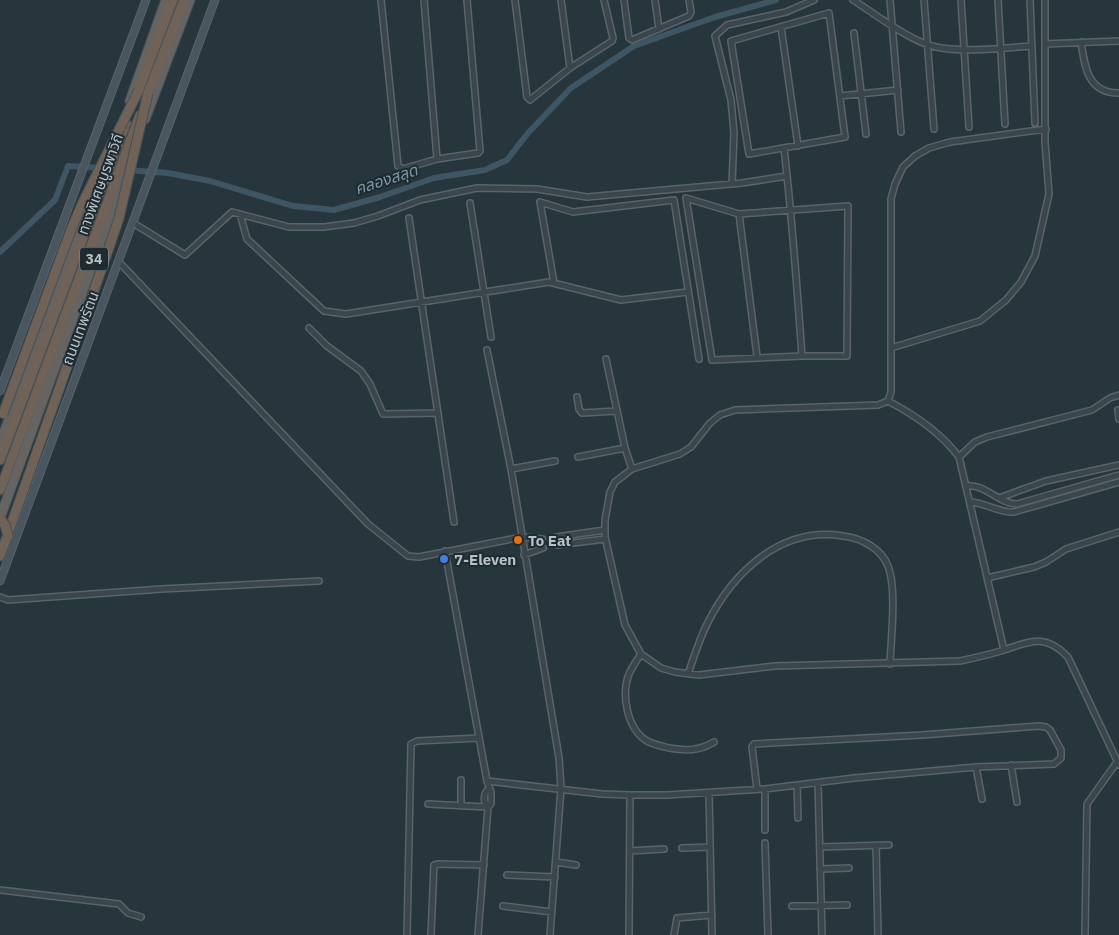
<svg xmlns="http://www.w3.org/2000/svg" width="1119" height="935" font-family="'IBM Plex Sans','Noto Sans Thai',sans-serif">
  <rect width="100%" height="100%" fill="#27353c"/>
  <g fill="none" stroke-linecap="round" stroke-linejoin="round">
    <!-- canal -->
    <path stroke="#3e5663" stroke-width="6" d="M127 170 168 173 210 181 293 206 334 210 380 197 434 178 485 170 507 160 528 133 571 88 634 46 715 17 776 0
      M0 252 55 200 68 166 102 168"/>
    <!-- minor-tunnel -->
    <path stroke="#3c4a51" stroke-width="5" stroke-dasharray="5 2.5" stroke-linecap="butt" d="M542 539 556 537
      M543 548 557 545"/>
    <defs>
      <path id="minor" d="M381 0 398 166 403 169 437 159 478 153 480 151 467 0
        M424 0 437 159
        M515 0 527 97 530 100 570 68 612 41 613 38 604 0
        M561 0 570 68
        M624 0 629 38 632 40 689 16 691 12 689 0
        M655 0 659 29
        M853 0C875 14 911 42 936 47 965 53 1003 48 1032 46
        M890 0 901 132
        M924 0 934 129
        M961 0 969 127
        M998 0 1005 124
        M1030 0 1035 123
        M829 13 845 137 749 154 731 41Z
        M781 27 798 146
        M854 33 866 134
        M1081 42C1085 68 1088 93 1119 93
        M1045 44 1119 41
        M840 96 898 90
        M1046 129 950 142 929 148 915 156 903 167 895 184 891 199V392L888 401 878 405 735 410 720 415 710 423 691 447 680 454 632 469 615 482 610 492 605 520V537L625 625 641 654 661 668 675 672 699 675 775 666 960 661C974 658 987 655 1001 651 1029 642 1044 632 1068 657L1119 765
        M784 148C792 217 797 286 802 356L712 360 686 198 739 214 848 206 847 356H802
        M732 184 734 133 731 100 715 36 727 25 786 12 814 0
        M470 203 491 337
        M240 214 247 239 324 311 346 314 549 282 621 300 688 292
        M739 214 757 356
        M409 218 454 522
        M133 223 185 255 232 212 289 227H324L354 223 378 216 420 200 477 188 537 189 587 197 742 183 787 176
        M119 262 368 524 408 556 419 557 522 537 542 539
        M554 283 540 202 573 212 674 200 699 359
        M309 328 327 346 361 371 370 384 383 414 438 413
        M891 348 980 321 1006 300 1021 282 1035 256 1049 194 1045 142V0
        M487 350 511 469 559 758 561 788 550 935
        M606 359 625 448 632 469
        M577 397 579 409 582 413 617 411
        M888 401C915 415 941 433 959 457L1004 650
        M1118 410 1119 419
        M578 457 625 448
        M959 457 975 442 987 437 1092 410 1110 398 1119 395
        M511 469 555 461
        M967 486C986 484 999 504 1017 504L1119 475
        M999 498 1046 481 1119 465
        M971 502C986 503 999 513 1014 512L1119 482
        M556 537 605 530
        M557 545 605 539
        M445 551 487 781 491 792V804L488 807 478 935
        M524 555 543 548
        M987 578 1034 567 1046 562 1066 549 1119 532
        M0 597 8 600 162 589 319 581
        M641 654C637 660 632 667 629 674 621 695 627 729 647 741 654 745 662 746 669 748 686 751 699 751 714 742
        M688 674C694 657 699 640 707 624 733 572 781 526 843 536 861 538 881 548 888 566 897 589 891 638 890 664
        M1011 765 1017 802
        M976 767 982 799
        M487 781 602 794 630 795H667L765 789 854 778 976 767 1054 764 1061 758V750L1050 730 1046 727 1039 726 922 735 754 744 752 747 757 789
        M818 783 822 935
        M797 785 798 818
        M765 789V830
        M709 793 712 935
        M428 804 488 807
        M461 806V780
        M488 807C483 802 483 794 489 788
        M765 843 768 935
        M876 846 878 935
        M820 847 889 845
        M682 848 710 847
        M630 851 664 849
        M556 862 576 865
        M820 869 849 868
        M507 875 555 877
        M0 890 119 904 128 913 141 917
        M503 906 552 912
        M792 906 847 905
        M407 935 411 744 417 741 479 738
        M431 935 434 865 437 864 484 865
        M629 935 630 795
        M674 935 677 918 712 915
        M1085 935 1087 804 1117 762"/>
      <path id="secondary" d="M0 391 146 0
        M0 581 215 0"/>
      <path id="trunk" d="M130 101 166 0
        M145 119 190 0
        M0 443 105 167
        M0 518 128 167"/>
      <path id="motorway" d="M136 97 173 0
        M146 98 184 0
        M0 460 126 123
        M0 490 140 115
        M0 556 33 463"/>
    </defs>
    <!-- minor casing -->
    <use href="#minor" stroke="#58646a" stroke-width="8"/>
    <!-- secondary casing -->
    <use href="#secondary" stroke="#58646a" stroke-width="9"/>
    <!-- trunk casing -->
    <use href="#trunk" stroke="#455157" stroke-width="11"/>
    <!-- motorway casing -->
    <use href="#motorway" stroke="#455157" stroke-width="11"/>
    <!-- minor -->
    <use href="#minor" stroke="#3a464c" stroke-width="5"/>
    <!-- secondary -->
    <use href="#secondary" stroke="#49565f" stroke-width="7"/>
    <!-- trunk -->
    <use href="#trunk" stroke="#656462" stroke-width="9"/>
    <!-- motorway -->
    <use href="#motorway" stroke="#716258" stroke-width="9"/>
    <defs>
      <path id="motorway-bridge" d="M3 414 71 230 83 202 139 90
        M33 463 110 245 119 218 148 93
        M0 518 5 525 8 536"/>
    </defs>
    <!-- motorway-bridge casing -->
    <use href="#motorway-bridge" stroke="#455157" stroke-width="11" stroke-linecap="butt"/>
    <!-- motorway-bridge -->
    <use href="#motorway-bridge" stroke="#716258" stroke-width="9"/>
  </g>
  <!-- markers -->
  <circle fill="#e8710a" stroke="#1f2b31" stroke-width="2" cx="518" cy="540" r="5"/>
  <circle fill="#3f7fe0" stroke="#1f2b31" stroke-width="2" cx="444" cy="559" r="5"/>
  <g text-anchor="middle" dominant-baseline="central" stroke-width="4" stroke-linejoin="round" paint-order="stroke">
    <!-- shield labels -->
    <rect fill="#1f2b31" stroke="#89949a" stroke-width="1" x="80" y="247.5" width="28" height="23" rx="4"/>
    <g font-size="14" font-weight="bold" fill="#b6c1c7">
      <text x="94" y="259">34</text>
    </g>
    <!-- street labels -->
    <g font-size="15" fill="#b6c1c7" stroke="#1f2b31">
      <text transform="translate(100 184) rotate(-70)">ทางพิเศษบูรพาวิถี</text>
      <text transform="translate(80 328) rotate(-69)">ถนนเทพรัตน</text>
    </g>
    <!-- poi labels -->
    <g font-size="15" font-weight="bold" fill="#b6c1c7" stroke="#1f2b31" text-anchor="start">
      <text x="528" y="540">To Eat</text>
      <text x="454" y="559">7-Eleven</text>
    </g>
    <!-- water labels -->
    <g font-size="16" font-style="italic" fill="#7a97a7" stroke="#1f2b31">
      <text transform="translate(386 179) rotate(-18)">คลองสลุด</text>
    </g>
  </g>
</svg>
